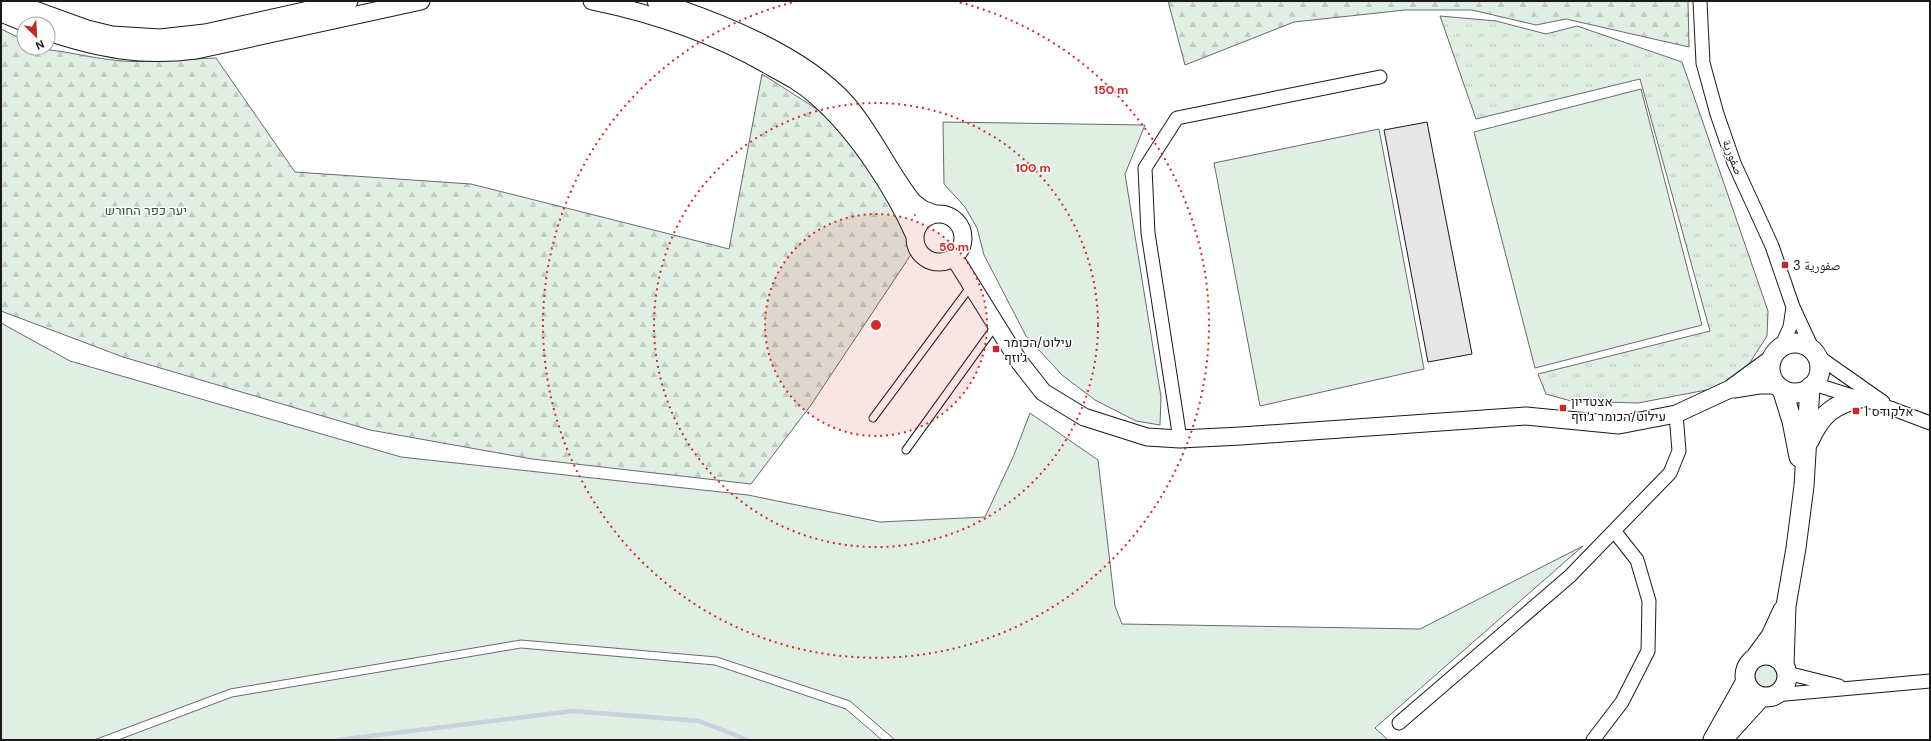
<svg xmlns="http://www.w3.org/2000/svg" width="1931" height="741" font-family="'DM Sans','Noto Naskh Arabic',Heebo,sans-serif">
  <defs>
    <pattern id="forest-firs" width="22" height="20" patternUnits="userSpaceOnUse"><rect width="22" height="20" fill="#e0efe3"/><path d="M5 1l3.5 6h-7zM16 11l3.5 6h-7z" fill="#c0ccc2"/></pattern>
    <pattern id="park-tufts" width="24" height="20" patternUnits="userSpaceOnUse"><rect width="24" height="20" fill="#e0efe3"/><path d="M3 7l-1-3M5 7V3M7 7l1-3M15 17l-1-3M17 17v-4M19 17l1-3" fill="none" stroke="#c0ccc2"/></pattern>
  </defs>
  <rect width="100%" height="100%" fill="#fff"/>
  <!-- grass -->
  <path fill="#e0efe3" stroke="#6a6a6a" d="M1641 89 1702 325 1535 368 1474 132Z
    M943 122 1145 125 1125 174 1161 397 1160 425 1136 421 1095 400 1062 375 1026 336 984 255 977 228 965 207 944 184Z
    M1379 129 1424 369 1260 406 1214 163Z
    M1 323 70 361 401 457 748 495 880 522 985 517 1014 455 1030 413 1098 460 1115 606 1122 624 1420 629 1583 546 1375 728 1388 740H895L850 701 717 657 521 640 230 689 94 740H1Z
    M521 648 715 665 846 709 882 740H118L232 697Z
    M1752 675a13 13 0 1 1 26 0a13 13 0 1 1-26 0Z"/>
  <!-- forest -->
  <path fill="url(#forest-firs)" stroke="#6a6a6a" d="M1168 1H1688L1689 47 1566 19 1536 25 1472 10H1405L1294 22 1185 65Z
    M1 29 24 40V48C56 48 88 58 121 61 152 63 185 59 216 58L295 172 471 184 729 249 762 74 823 113 854 149 920 241 811 405 751 484 532 459 370 430 123 357 1 311Z"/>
  <!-- park -->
  <path fill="url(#park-tufts)" stroke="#6a6a6a" d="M1440 16 1496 21 1546 34 1577 26 1682 62 1768 311 1767 336 1749 364 1717 388 1638 403 1571 401 1546 394 1538 374 1710 331 1640 79 1476 119Z"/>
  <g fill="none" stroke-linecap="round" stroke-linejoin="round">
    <!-- stream -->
    <path stroke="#c6d2dc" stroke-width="4.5" d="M338 740 573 711 699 721 748 740"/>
  </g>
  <!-- building -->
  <path fill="#e6e6e6" stroke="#1a1a1a" d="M1427 122 1472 354 1428 362 1384 130Z"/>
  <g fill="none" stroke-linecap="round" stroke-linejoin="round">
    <defs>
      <path id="service" d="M873 418 971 286
        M906 450 996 325"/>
      <path id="minor" d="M1700 1 1703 63 1717 114 1734 163 1772 246 1793 307 1813 350
        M1781 347 1790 327 1793 307
        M1816 355 1883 402
        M1814 384 1893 409 1930 423
        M1180 439 1148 233 1145 168 1177 118 1380 77
        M1787 673 1839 686
        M1775 695 1930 681
        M1399 723 1570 576 1670 473 1679 451 1676 414
        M1593 740 1622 702 1648 651 1649 601 1637 560 1615 532"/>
      <path id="tertiary" d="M10 1 87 29 112 35 160 38 205 33 349 1
        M592 1C656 14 717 35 773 68 788 76 803 84 816 96 856 130 894 189 915 236
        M656 1C718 21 804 55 847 104 873 134 888 171 913 202L922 209 935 214
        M1 13 28 24
        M48 32C100 49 141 57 196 50L421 1
        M915 238a24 24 0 1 1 48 0a24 24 0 1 1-48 0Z
        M954 257 1018 360 1043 392 1084 417 1147 437 1180 439 1241 436 1526 416 1619 425 1676 414 1730 389 1771 359
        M1734 389 1759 385H1777"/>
      <path id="secondary" d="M1770 368a25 25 0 1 1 50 0a25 25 0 1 1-50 0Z
        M1782 389 1792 421 1799 457
        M1809 441C1821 415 1832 405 1860 398
        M1745 676a21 21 0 1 1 42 0a21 21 0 1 1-42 0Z
        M1755 658 1771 636 1783 610
        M1784 666 1786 606 1796 548 1804 486 1810 387
        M1713 740 1745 683
        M1722 740 1761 697"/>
    </defs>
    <!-- service casing -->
    <use href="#service" stroke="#1a1a1a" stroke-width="9"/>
    <!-- minor casing -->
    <use href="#minor" stroke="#1a1a1a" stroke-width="15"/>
    <!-- tertiary casing -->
    <use href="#tertiary" stroke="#1a1a1a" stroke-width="19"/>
    <!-- secondary casing -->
    <use href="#secondary" stroke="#1a1a1a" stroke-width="21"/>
    <!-- service -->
    <use href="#service" stroke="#fff" stroke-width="7"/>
    <!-- minor -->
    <use href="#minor" stroke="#fff" stroke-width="13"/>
    <!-- tertiary -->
    <use href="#tertiary" stroke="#fff" stroke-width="17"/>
    <!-- secondary -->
    <use href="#secondary" stroke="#fff" stroke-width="19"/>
  </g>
  <!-- distance rings -->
  <circle cx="876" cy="325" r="111" fill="#d62828" fill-opacity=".12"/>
  <g fill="none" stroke="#d62828" stroke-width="2" stroke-dasharray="2 4">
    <circle cx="876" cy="325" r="111"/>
    <circle cx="876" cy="325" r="222"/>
    <path d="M954 1A333 333 0 1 1 798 1"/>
  </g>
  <!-- markers -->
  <g fill="#c62828" stroke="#fff" stroke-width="1.5">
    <rect x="1781" y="261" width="8" height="8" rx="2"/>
    <rect x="992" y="345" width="8" height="8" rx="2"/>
    <rect x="1559" y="404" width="8" height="8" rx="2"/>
    <rect x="1852" y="407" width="8" height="8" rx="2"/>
  </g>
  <g text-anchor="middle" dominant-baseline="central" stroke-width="3" stroke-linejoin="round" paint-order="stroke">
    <!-- street labels -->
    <g font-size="13" fill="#1a1a1a" stroke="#fff">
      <text transform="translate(1733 157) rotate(69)">صفورية</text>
    </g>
    <!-- park labels -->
    <g font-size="13" fill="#2b5a34" stroke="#fff">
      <text x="146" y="210">יער כפר החורש</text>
    </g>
    <!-- poi labels -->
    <g font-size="13" fill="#1a1a1a" stroke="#fff" text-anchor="start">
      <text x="1793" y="265">صفورية 3</text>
      <text x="1004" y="342">עילוט/הכומר<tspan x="1004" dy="15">ג׳וזף</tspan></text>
      <text x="1571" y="401">אצטדיון<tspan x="1571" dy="15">עילוט/הכומר ג׳וזף</tspan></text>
      <text x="1864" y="411">אלקודס 1</text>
    </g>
  </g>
  <circle cx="876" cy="325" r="6" fill="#d62828" stroke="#fff" stroke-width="2"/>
  <g font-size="12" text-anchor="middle" font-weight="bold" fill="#d62828" stroke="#fff" stroke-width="3" stroke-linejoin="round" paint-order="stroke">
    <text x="1111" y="94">150 m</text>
    <text x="1033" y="172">100 m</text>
    <text x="954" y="251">50 m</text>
  </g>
  <!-- border -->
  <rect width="1931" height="741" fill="none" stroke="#1a1a1a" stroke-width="4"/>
  <!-- north arrow -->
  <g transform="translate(36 36) rotate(156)"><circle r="19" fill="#ffffff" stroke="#a3a3a3"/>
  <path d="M0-3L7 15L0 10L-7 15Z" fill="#c62828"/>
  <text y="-6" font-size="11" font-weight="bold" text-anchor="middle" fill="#1a1a1a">N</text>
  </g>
</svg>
